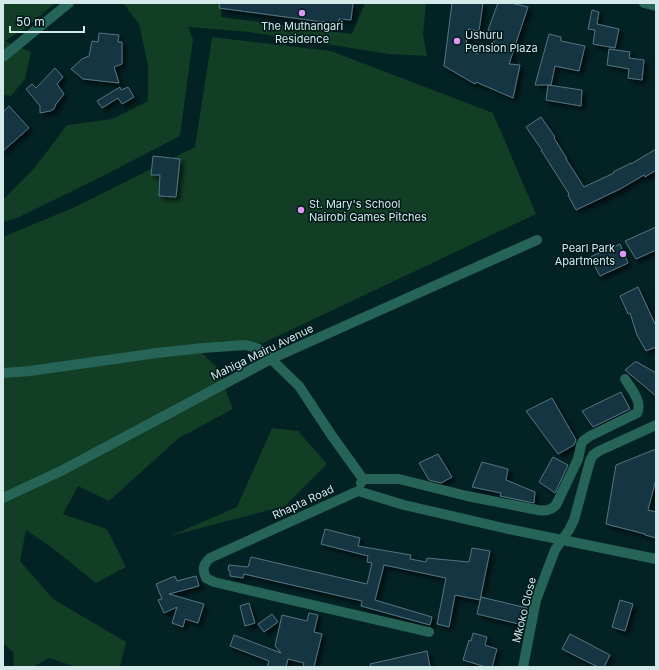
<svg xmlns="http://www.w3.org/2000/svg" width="659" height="670" font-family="Inter,sans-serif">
  <defs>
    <filter id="shadow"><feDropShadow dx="3.5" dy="3.5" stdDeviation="2" flood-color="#0009"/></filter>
  </defs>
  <rect width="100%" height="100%" fill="#032224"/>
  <!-- green -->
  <path fill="#113e24" d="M3 3H55L26 28 5 41 31 52 25 79 11 96 3 95Z
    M123 3H222L221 17 352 34 365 3H426L423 34 427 56 389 54 249 32 188 27 193 39 180 136 97 179 17 218 3 222V200L36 166 67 125 112 119 148 101V65L139 24Z
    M212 37 331 51 493 113 536 214 263 343 201 352 216 366 233 409 179 438 109 501 78 486 63 514 107 529 126 567 96 583 51 547 26 530 20 561 53 599 126 642 120 667H76L49 658 33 667H14L13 652 3 643V623L4 621H3V237L77 206 195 147Z
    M272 428 298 431 327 464 285 506 170 536 237 507Z"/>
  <!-- building -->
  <path fill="#143642" stroke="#527583" filter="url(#shadow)" d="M220 3H353L351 20 339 19 338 24 219 8Z
    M452 3H483L479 31 468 29 466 46 476 47 475 53 478 54 481 48 492 50 496 33 488 30 498 3H511L528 7 509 64 520 65 513 98 476 82 475 84 444 66Z
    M592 10 599 12 597 24 619 29 615 48 593 44 595 30 588 29Z
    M99 33 119 35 118 42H122V64L114 67 119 83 83 79 71 69 82 59 89 56 92 41 98 42Z
    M549 34 561 37V41L585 46 579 71 555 66 551 85H535Z
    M609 49 630 52 629 58 644 60 642 80 628 78 629 69 607 65Z
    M55 68 63 77 57 84 64 94 56 104 54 109 50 111 40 113V106L26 89 32 84 36 88Z
    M548 85 582 90 581 106 546 100Z
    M120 87 121 90 128 87 134 97 122 104 118 98 102 108 97 101Z
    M9 106 29 128 3 151V112Z
    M541 117 555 137 554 138 567 159H566L584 187 614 173 613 172 631 163V164L656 149V170L645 177 644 175 620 189 576 210 568 195 569 194 541 150H542L526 127Z
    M153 156 180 159 176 197 159 196 160 175H151Z
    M656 227V250L636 259 625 241Z
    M620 244 628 263 600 276 590 257Z
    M638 287 656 326V347L646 351 637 335 630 313 628 314 620 296Z
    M635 362H637L656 373V396L625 370Z
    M621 392 630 409 593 427 582 411Z
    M552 398 576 440 574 445 558 454 526 411Z
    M656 449V479L648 510 656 512V538L645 535V534L606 524 616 465Z
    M438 454 452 477 441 483 429 480 419 463Z
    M553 457 568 465 555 493 539 482Z
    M482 462 508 469 506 480 535 492 534 503 500 496 501 493 472 487Z
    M325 529 360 538 358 546 411 555 410 559 426 562 427 558 469 562 472 548 490 551 480 600 455 595 449 627 437 624 446 578 384 565 375 600 432 617 430 625 361 606 362 601 244 574 243 578 230 576V571L228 570 229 565 248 567 251 557 367 584 372 563 367 562 368 556 321 544Z
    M175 576 177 581 196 576 199 586 169 594 204 604 198 623 185 619 183 627 172 623 177 607 164 613 158 600 162 599 156 584Z
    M481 597 527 608 523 625 477 614Z
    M620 600 633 604 625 631 612 627Z
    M249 603 255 623 245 626 240 606Z
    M309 613 318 615 314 632 322 634 314 667H303L304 663 288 659 286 667H267L269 661 230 646 234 635 281 653 275 646 282 615 307 621Z
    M272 614 278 622 264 632 258 624Z
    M473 633 487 637 485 645 497 649 492 667H486L463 660 469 640 471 641Z
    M570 634 610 655 604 667H598L562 649Z
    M427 651 430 667H371L370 664Z"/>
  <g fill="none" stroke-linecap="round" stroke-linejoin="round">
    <!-- street -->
    <path stroke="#256457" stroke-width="10" d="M644 3 656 6
      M3 57 69 3
      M3 373 30 371 157 353 203 348 246 345 259 349 271 359 299 386 332 436 363 479
      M361 483 363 479H399L467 496 538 510C545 511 550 511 556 505L578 459 581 445 583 441 590 436 637 413C643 402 631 389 625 379
      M3 498 61 471 271 359 537 240
      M429 632 214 582 206 578C202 569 203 565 210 558L358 491 404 505 508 529 656 559
      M523 667 536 600 555 550 569 530 574 520 590 461 593 455 599 451 656 425"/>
  </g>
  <!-- markers -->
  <g fill="#de98f3" stroke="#00191b" stroke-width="1.5">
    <circle cx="302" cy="13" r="4"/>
    <circle cx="457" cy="41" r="4"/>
    <circle cx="301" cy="210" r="4"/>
    <circle cx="623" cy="254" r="4"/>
  </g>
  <g text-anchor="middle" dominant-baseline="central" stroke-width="3" stroke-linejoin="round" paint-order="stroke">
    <!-- poi labels -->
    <g font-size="11" fill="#d4e9ea" stroke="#00191b" text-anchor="start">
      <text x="302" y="26" text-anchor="middle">The Muthangari<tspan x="302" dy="13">Residence</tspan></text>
      <text x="465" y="35">Ushuru<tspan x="465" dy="13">Pension Plaza</tspan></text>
      <text x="309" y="204">St. Mary's School<tspan x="309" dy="13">Nairobi Games Pitches</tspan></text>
      <text x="615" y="248" text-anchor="end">Pearl Park<tspan x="615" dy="13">Apartments</tspan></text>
    </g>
    <!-- street labels -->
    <g font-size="11" fill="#d4e9ea" stroke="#00191b">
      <text transform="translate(262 352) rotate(-26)">Mahiga Mairu Avenue</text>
      <text transform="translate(303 502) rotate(-25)">Rhapta Road</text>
      <text transform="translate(524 610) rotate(-76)">Mkoko Close</text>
    </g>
  </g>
  <!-- border -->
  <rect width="659" height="670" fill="none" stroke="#d4e9ea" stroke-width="8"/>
  <!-- scale -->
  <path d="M10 26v6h74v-6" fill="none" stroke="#d4e9ea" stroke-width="2"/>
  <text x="16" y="26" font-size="12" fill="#d4e9ea" stroke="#00191b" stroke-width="3" paint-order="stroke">50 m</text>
</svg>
